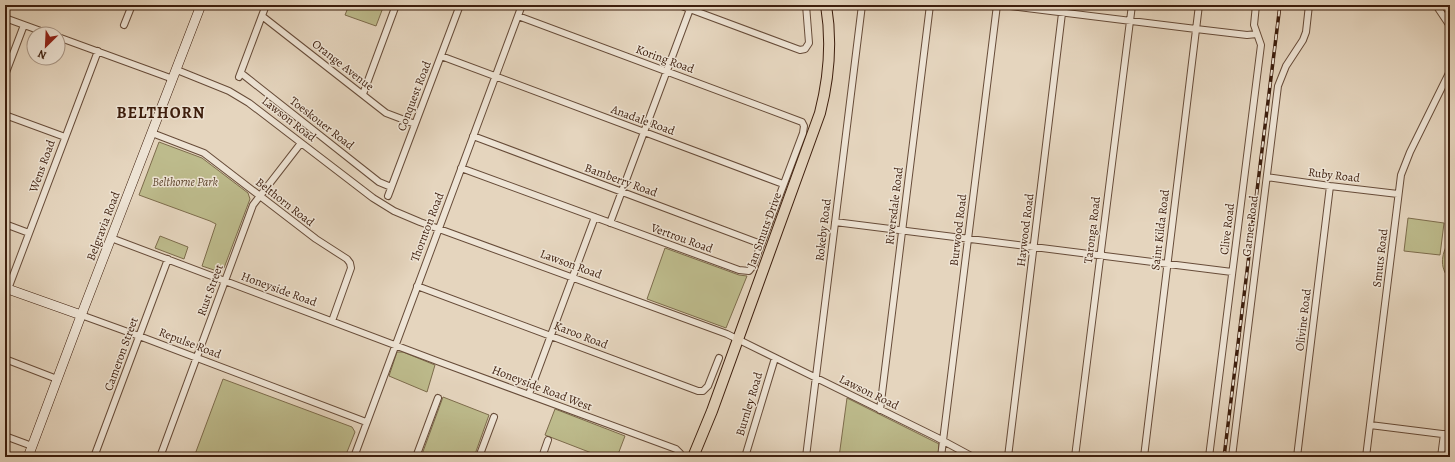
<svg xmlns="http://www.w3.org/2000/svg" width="1455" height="462" font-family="Alegreya,serif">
  <rect width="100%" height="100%" fill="#e5d5be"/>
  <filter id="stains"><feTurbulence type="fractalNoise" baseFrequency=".005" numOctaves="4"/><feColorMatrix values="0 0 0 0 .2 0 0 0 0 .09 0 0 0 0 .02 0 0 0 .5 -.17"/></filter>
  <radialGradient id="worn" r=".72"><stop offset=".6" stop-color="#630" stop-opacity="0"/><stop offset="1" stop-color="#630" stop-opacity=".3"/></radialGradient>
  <!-- green -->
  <path fill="#bdbb8c" stroke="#7d6c4c" d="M349 5H384L376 26 345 15Z
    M159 142 202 158 248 193 250 199 224 268 220 272 202 266 216 224 210 221 139 195Z
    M1408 218 1444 223 1440 255 1404 251Z
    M160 236 188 247 184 259 155 248Z
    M1450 239V250L1447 260 1450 271V280C1438 266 1442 253 1450 239Z
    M665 248 739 275 747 276 726 328 647 299Z
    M397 352H403L435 365 427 392 389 376Z
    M223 379 352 427 355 432 345 457H194Z
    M443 397 489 415 474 457H421Z
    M847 398 939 444 938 457H839Z
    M555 409 625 436 617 457H602L545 435Z"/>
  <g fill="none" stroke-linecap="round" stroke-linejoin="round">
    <defs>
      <path id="street" d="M679 5 800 50 805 49 809 43 806 5
        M1002 5 1196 29 1247 35 1257 34
        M1436 5 1450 26
        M262 16 386 113 415 124
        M5 18 49 34
        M124 25 132 5
        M58 37 173 79
        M441 56 783 184
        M177 70 229 91 249 103 373 198 394 211 420 222 727 334 936 437 973 457
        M241 73 379 182 391 187
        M5 75 24 25
        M239 77 266 5
        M363 94 396 5
        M5 115 65 137
        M152 133 204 153 316 239 347 259 350 263 351 268 332 321
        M473 136 761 244
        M461 168 739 270 749 271 753 266 803 133 804 126 802 122 518 16
        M1267 177 1330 186 1398 194
        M388 196 460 5
        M835 222 1232 272
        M610 223 690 9
        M5 224 29 233
        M111 238 437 361 676 449 680 453 682 457
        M417 286 698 391H703L708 386 719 358
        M8 289 98 51
        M81 315 139 336 366 422
        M5 359 57 379
        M529 394 595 217
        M880 410 930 5
        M1370 425 1450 435
        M5 436 32 446
        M94 457 168 259
        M160 457 253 205 301 143
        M354 457 522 5
        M416 457 438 398
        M479 457 494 417
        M542 457 548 440
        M745 457 775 358
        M806 457 862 5
        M941 457 997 5
        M1008 457 1063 5
        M1075 457 1132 5
        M1144 457 1199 5
        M1209 457 1261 45 1254 25 1256 5
        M1232 457 1278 86 1286 66 1303 40 1306 32 1309 5
        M1297 457 1330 186
        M1366 457 1401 175 1410 152 1450 71
        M1441 457 1444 434"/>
      <path id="secondary" d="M5 288 81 315
        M28 457 79 321 201 5"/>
      <path id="primary" d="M693 457 712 411 820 113C829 78 832 41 826 5"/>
    </defs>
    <!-- street casing -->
    <use href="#street" stroke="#674c39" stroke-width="8"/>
    <!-- secondary casing -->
    <use href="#secondary" stroke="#3d1e0d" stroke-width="10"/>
    <!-- primary casing -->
    <use href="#primary" stroke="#3d1e0d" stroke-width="12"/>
    <!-- street -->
    <use href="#street" stroke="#eee4d5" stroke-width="6"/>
    <!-- secondary -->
    <use href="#secondary" stroke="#eee4d5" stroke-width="9"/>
    <!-- primary -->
    <use href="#primary" stroke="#e5d5be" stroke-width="10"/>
    <defs>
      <path id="rail" d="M1224 457 1280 5"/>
    </defs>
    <!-- rail casing -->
    <use href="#rail" stroke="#3d1e0d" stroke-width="3.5"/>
    <!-- rail -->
    <use href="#rail" stroke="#eee4d5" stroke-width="2" stroke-dasharray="6" stroke-linecap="butt"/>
  </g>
  <g text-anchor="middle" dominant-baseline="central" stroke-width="3" stroke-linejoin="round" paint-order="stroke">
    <!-- street labels -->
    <g font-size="12" fill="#3d1e0d" stroke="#eee4d5">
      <text transform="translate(665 59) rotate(20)">Koring Road</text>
      <text transform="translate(343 65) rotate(38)">Orange Avenue</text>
      <text transform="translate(414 96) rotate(-69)">Conquest Road</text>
      <text transform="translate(289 119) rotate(38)">Lawson Road</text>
      <text transform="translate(643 120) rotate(20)">Anadale Road</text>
      <text transform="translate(322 123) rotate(38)">Toeskouer Road</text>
      <text transform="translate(42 166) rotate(-70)">Wens Road</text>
      <text transform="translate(1334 175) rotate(7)">Ruby Road</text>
      <text transform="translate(621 180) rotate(20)">Bamberry Road</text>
      <text transform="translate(285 202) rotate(38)">Belthorn Road</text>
      <text transform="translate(894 206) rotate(-83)">Riversdale Road</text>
      <text transform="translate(103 226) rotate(-69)">Belgravia Road</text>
      <text transform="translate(1250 226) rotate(-83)">Garnet Road</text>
      <text transform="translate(427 227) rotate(-69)">Thornton Road</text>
      <text transform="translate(1227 229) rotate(-83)">Clive Road</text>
      <text transform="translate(764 230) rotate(-70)">Jan Smuts Drive</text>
      <text transform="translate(823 230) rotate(-83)">Rokeby Road</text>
      <text transform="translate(958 230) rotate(-83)">Burwood Road</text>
      <text transform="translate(1025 230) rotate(-83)">Haywood Road</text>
      <text transform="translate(1092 230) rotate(-83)">Taronga Road</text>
      <text transform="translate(1160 230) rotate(-83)">Saint Kilda Road</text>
      <text transform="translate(682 238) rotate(20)">Vertrou Road</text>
      <text transform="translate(1380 258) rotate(-83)">Smuts Road</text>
      <text transform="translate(571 264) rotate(20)">Lawson Road</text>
      <text transform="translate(279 289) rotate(20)">Honeyside Road</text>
      <text transform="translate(210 290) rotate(-70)">Rust Street</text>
      <text transform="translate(1303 320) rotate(-83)">Olivine Road</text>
      <text transform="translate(581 335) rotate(21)">Karoo Road</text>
      <text transform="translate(190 343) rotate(21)">Repulse Road</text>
      <text transform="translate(121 354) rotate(-70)">Cameron Street</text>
      <text transform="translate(542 388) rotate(21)">Honeyside Road West</text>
      <text transform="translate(869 392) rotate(26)">Lawson Road</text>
      <text transform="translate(749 404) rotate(-73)">Burnley Road</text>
    </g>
    <!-- park labels -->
    <g font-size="12" font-style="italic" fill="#5d452d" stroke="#eee4d5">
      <text x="185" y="182">Belthorne Park</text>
    </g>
    <!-- district labels -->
    <g font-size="16" font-weight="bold" letter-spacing="1" fill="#3d1e0d" stroke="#eee4d5">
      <text x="161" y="113">BELTHORN</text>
    </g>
  </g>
  <!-- margin -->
  <rect width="1455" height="462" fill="none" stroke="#e5d5be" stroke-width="20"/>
  <rect x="6" y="6" width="1443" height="450" fill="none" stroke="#3d1e0d" stroke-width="2"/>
  <rect x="10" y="10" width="1435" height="442" fill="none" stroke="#3d1e0d"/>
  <!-- north arrow -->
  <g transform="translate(46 46) rotate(204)"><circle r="19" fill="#eee4d5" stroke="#a79585"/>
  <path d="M0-3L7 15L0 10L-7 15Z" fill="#8f2418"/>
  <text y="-6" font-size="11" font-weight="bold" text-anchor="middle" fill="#3d1e0d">N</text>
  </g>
  <rect width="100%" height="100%" filter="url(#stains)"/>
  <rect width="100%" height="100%" fill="url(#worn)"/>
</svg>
